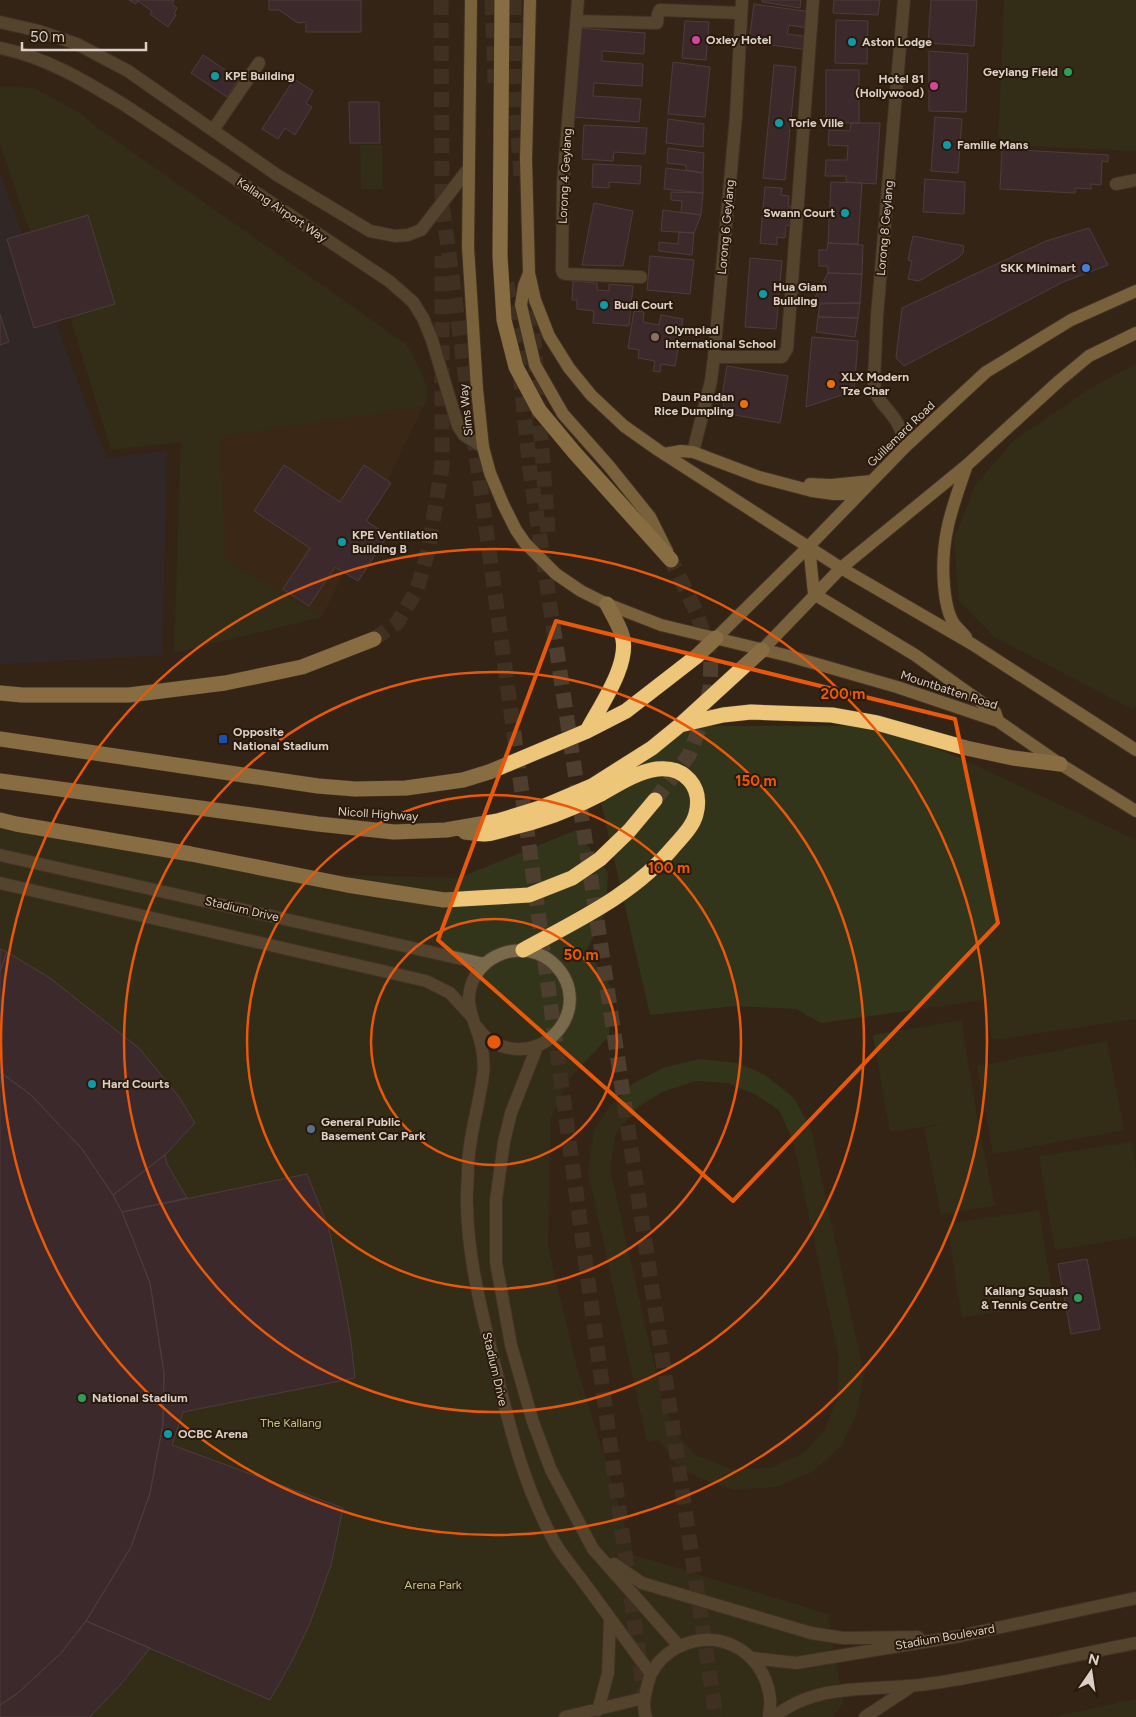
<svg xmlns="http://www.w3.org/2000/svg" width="1136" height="1717" font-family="Figtree,sans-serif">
  <rect width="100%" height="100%" fill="#342415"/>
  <!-- built -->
  <path fill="#412c17" d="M423 407 322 617 226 559 220 437Z"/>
  <!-- industrial -->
  <path fill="#2f2c3d" d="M0 174 106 458 167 451 162 655 0 664Z"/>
  <!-- green -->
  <path fill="#32351a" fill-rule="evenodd" d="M1004 0H1136V151L998 145Z
    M0 86 34 88 78 112 101 130 406 344C414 359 436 391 423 407L220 437 226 559 322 617 174 653 181 442 111 450 70 317 115 304 88 216 30 232 0 143Z
    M360 145H382L383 189H361Z
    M1136 364V706L1134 710 994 637 959 601 954 539 975 486 1013 441 1089 389Z
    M679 726H876L955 756 1136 840V1019L992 1040 984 1000 821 1023 796 1009 735 1006 650 1015 597 785Z
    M0 820 295 874 459 878 576 830 608 873 606 912 587 949 612 989 609 1036 570 1078 551 1118 548 1246 577 1368 634 1555 828 1614 843 1703 833 1717H0Z
    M961 1020 977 1117 995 1205 941 1215 924 1128 945 1123 890 1132 873 1035Z
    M1107 1041 1124 1130 993 1154 977 1066Z
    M699 1059 738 1063 765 1075 794 1098 811 1129 864 1375 856 1415 841 1446 812 1472 775 1487 734 1490 699 1478 675 1463 659 1440 647 1442 588 1172 594 1130 609 1107 634 1083 663 1068ZM696 1081 728 1083 756 1095 779 1110 793 1140 839 1359 838 1396 825 1430 803 1453 771 1468 730 1469 696 1455 679 1438 664 1408 610 1169 616 1133 638 1107 662 1092Z
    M1132 1142 1136 1169V1237L1055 1250 1039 1156Z
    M1039 1210 1054 1303 962 1318 947 1224Z
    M1136 1699V1717H1052Z"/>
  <!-- building -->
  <path fill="#453046" stroke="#6a596b" d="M129 0H173L174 1 172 4 177 8 174 14 176 15 168 27 150 14 152 11 138 1 136 4Z
    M269 0H361V32H306V22L298 23 279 10H269Z
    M762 0H801L800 8 762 2Z
    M834 0H880L878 15 833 13Z
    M931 0H977L974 46 928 43Z
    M754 4 811 12 808 28 789 25 787 34 810 37 808 50 749 42Z
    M836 20 868 21 867 64 835 63Z
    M685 21 709 22 706 60 682 58Z
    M578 28 645 33 644 54 602 51V61L643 64 642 86 594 83 593 96 641 99 639 122 572 117Z
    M929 51 968 54 966 112 929 111Z
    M203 55 239 79 227 97 191 73Z
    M673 62 710 67 705 117 668 114Z
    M774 65 796 67 785 180 763 178Z
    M826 70H859V123H826Z
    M294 79 313 91 306 103 312 107 295 135 285 128 278 139 262 129Z
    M349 102H379L380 143H350Z
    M935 117 962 119 958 173 931 171Z
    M668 119 704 124 703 147 666 143Z
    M851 123H880L876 184 846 182V176H825L826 160H847L848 146 828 145 829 130 850 131Z
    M584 125 647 128 645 154 614 152 613 161 582 159Z
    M668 148 704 153 703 173 686 170V165L667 163Z
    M1002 149 1108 155V162L1102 161 1101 185 1091 184V189L1075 188V193L1000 189Z
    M593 164 641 166 640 184 609 182V188L592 187Z
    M666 168 703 173V193L664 189Z
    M925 179 965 182 964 214 923 212Z
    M831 182 862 183 858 244 828 243Z
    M765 187 782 188 781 195 789 196 788 206 793 207 791 226 786 225 785 238 777 237V245L760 243Z
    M671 192 703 193 701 215 681 212 682 201 671 200Z
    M594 203 633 211 623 266 582 265Z
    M663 210 701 215 694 233 661 231Z
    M88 215 115 304 34 328 7 239Z
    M1089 228 1108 265 1063 282 904 366 896 358 902 308 1046 241Z
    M679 232 694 233 692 255 659 251V242L678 244Z
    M913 236 964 246 963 253 958 258 919 281 908 279 912 261 908 260Z
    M828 243 863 245 862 274 828 273V266H819V250H827Z
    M650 256 694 260 690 294 647 290Z
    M750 258 782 261 776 329 745 327Z
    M828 273 862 274 860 303H812Z
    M573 281 597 283V290L609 291V284L633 286 629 326 593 323 594 311 577 309V300H572Z
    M860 303 858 318 818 317 820 304Z
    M634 311 644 312 643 322 659 325 661 315 683 319 675 366 661 364 660 372 653 371 655 361 638 358 639 350 628 348Z
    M0 314 9 342 0 345Z
    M818 317 858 318 855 337 816 332Z
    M812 337 858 341 854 391 806 407Z
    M727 366 788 376 780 423 729 414 724 408 722 397Z
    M284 465 340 502 364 465 391 483 366 521 388 535 358 581 335 567 309 606 283 589 310 548 254 511Z
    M0 949 7 952 0 971Z
    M7 952 50 978 140 1049 179 1097 195 1123 165 1155 113 1195 82 1149 31 1095 0 1072V971Z
    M0 1072 31 1095 82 1149 113 1195 122 1212 150 1283 164 1373 163 1424 150 1493 131 1547 86 1621 61 1653 18 1693 0 1705Z
    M165 1155 167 1164 187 1198 122 1212 113 1195Z
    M307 1174 329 1229 342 1290 351 1342 355 1378 183 1412 172 1445 343 1508 331 1565 310 1623 293 1659 270 1700 86 1621 131 1547 150 1493 163 1424 164 1373 150 1283 122 1212Z
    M1087 1259 1100 1329 1071 1334 1058 1264Z
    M86 1621 150 1648 121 1684 90 1717H0V1705L18 1693 61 1653Z"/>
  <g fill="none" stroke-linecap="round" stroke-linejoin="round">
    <!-- highway-tunnel -->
    <path stroke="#4d3e30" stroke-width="15" stroke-dasharray="15 8" stroke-linecap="butt" d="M441 0 442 203 645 1701
      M492 0 495 83
      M514 0V81L521 176
      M507 283 517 344 530 471 716 1717
      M530 288 548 532
      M374 639 397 623 417 590 428 551 442 467V256
      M655 800 689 755 701 724 710 688 711 658 697 613 671 560"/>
    <defs>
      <path id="minor" d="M578 0 563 183 562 270 563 273 566 274 641 277
        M904 0 877 316 874 381C874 400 887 406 896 421 901 428 903 438 906 446
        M576 21 657 23 658 14 660 10 741 13
        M0 22 39 31 77 44 128 71 277 175 370 231 395 236 408 235 421 230 469 168
        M0 48C46 57 87 82 126 106L389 281 413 302 423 318 432 340 458 426 464 435 483 447
        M213 130 259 63
        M1116 184 1136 180
        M714 357H782L787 349 813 0
        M693 452 711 381 714 357 736 116 742 0
        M0 855 484 964
        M0 883 426 981 450 993 471 1016
        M476 1026C481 1032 487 1040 494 1043 547 1069 594 1006 556 966 527 935 473 953 469 996 468 1006 472 1016 475 1025 481 1040 485 1059 483 1075 479 1107 468 1138 468 1170 468 1182 466 1194 467 1206 468 1261 483 1317 496 1370 510 1430 525 1489 555 1543 563 1557 575 1570 585 1584 607 1614 629 1644 651 1674
        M537 1047 511 1113 504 1142 496 1200V1262L511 1345 533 1422 551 1470 593 1549 679 1646
        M614 1564 642 1583 811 1633 843 1638 918 1637
        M752 1658 796 1663 960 1636 1136 1598
        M598 1710 608 1673 610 1618
        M565 1717 644 1698
        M646 1717C642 1705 645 1695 648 1683 651 1670 659 1660 670 1652 711 1623 764 1648 770 1698 771 1704 769 1711 769 1717
        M774 1717C813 1685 861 1690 908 1686 927 1685 946 1681 965 1678 1022 1668 1079 1654 1136 1643
        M865 1717 909 1688"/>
      <path id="major" d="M471 0 468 247 477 389 483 447 490 473 503 504 516 530 525 543 556 574 581 591 607 604 661 625 789 656 897 687 998 721 1060 764 1136 811
        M530 0 526 159 529 273 535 300 549 336 569 368 591 395 624 426 658 450 841 568 972 644 1136 750
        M529 273 524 286 521 305 535 365 563 414 609 466 650 517 667 551
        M664 454 681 451 693 452 759 477 812 491 834 494H859
        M810 484 831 485 872 481
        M809 546 814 594
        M814 594 915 655 995 712 998 721
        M966 637C962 632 956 627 953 622 947 612 945 597 944 585 940 539 952 508 967 465
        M716 638 809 546 906 446 986 372 1071 320 1136 291
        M762 650 841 568 967 465 1059 381 1089 356 1136 333"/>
      <path id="highway" d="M502 0 500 256 504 320 516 367 539 410 574 452 671 560
        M0 693 22 695H129L225 683 302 667 374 639
        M680 725 723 715 751 712 832 715 877 723 966 748 1013 758 1060 764
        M587 731C600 706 631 663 622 635 619 625 612 614 607 604
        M0 739 318 786 355 789 406 788 463 780 489 772 587 731 626 711 697 656 716 638
        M0 781 318 824 394 832 446 830 498 821 540 808 592 786 652 748 679 726 762 650
        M0 820 16 824 191 854 347 885 444 900 529 895 572 878 600 859 629 831 655 800
        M465 832C472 833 478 834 484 834 491 834 499 831 507 829 539 822 569 811 599 795 617 785 636 772 657 769 685 766 703 787 696 814 693 826 683 836 675 845 635 894 578 920 523 950"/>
    </defs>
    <!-- minor casing -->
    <use href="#minor" stroke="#4f4031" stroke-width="14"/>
    <!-- major casing -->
    <use href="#major" stroke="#4f4031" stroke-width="14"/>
    <!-- highway casing -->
    <use href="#highway" stroke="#4f4031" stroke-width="16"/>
    <!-- minor -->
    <use href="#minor" stroke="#7a6a4c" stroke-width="12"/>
    <!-- major -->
    <use href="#major" stroke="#cdac6c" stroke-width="12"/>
    <!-- highway -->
    <use href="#highway" stroke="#eec679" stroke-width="15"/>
  </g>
  <!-- marked area -->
  <path d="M0 0H1136V1717H0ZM556 621 955 719 998 923 733 1201 438 940Z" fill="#342415" fill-opacity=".55" fill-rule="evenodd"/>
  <path fill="none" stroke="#e8590c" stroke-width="4" stroke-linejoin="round" d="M556 621 955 719 998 923 733 1201 438 940Z"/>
  <!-- distance rings -->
  <g fill="none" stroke="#e8590c" stroke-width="2.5">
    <circle cx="494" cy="1042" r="123"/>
    <circle cx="494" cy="1042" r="247"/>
    <circle cx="494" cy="1042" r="370"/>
    <circle cx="494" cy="1042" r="493"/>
  </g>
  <!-- markers -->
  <g fill="#d1479c" stroke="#291a0b" stroke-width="2">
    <circle cx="696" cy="40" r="5"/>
    <circle cx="934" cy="86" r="5"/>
  </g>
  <g fill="#0f9aa8" stroke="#291a0b" stroke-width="2">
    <circle cx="852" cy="42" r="5"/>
    <circle cx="215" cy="76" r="5"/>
    <circle cx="779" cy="123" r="5"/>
    <circle cx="947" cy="145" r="5"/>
    <circle cx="845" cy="213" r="5"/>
    <circle cx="763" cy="294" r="5"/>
    <circle cx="604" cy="305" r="5"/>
    <circle cx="342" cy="542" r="5"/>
    <circle cx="92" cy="1084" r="5"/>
    <circle cx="168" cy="1434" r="5"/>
  </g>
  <g fill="#2e9e5b" stroke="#291a0b" stroke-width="2">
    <circle cx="1068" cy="72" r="5"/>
    <circle cx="1078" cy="1298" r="5"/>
    <circle cx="82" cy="1398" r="5"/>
  </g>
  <circle fill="#3f7fe0" stroke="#291a0b" stroke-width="2" cx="1086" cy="268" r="5"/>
  <circle fill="#8d6e63" stroke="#291a0b" stroke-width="2" cx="655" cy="337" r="5"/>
  <g fill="#e8710a" stroke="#291a0b" stroke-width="2">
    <circle cx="831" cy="384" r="5"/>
    <circle cx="744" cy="404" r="5"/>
  </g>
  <rect fill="#1a4fb4" stroke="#291a0b" stroke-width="2" x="218" y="734" width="10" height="10" rx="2.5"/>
  <circle fill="#5c6f8a" stroke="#291a0b" stroke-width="2" cx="311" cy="1129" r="5"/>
  <g text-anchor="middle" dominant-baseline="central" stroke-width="4" stroke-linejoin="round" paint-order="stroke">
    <!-- poi labels -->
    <g font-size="12" font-weight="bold" fill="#dbd0c7" stroke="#291a0b" text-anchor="start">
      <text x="706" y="40">Oxley Hotel</text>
      <text x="862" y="42">Aston Lodge</text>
      <text x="1058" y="72" text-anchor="end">Geylang Field</text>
      <text x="225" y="76">KPE Building</text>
      <text x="924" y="79" text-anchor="end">Hotel 81<tspan x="924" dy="14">(Hollywood)</tspan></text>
      <text x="789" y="123">Torie Ville</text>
      <text x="957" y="145">Familie Mans</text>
      <text x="835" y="213" text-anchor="end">Swann Court</text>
      <text x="1076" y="268" text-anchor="end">SKK Minimart</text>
      <text x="773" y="287">Hua Giam<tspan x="773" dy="14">Building</tspan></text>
      <text x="614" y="305">Budi Court</text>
      <text x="665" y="330">Olympiad<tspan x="665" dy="14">International School</tspan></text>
      <text x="841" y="377">XLX Modern<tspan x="841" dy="14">Tze Char</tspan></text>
      <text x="734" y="397" text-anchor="end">Daun Pandan<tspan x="734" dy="14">Rice Dumpling</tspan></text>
      <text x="352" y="535">KPE Ventilation<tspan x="352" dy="14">Building B</tspan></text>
      <text x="233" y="732">Opposite<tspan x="233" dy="14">National Stadium</tspan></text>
      <text x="102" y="1084">Hard Courts</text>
      <text x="321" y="1122">General Public<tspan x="321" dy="14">Basement Car Park</tspan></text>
      <text x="1068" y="1291" text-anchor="end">Kallang Squash<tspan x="1068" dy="14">&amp; Tennis Centre</tspan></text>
      <text x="92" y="1398">National Stadium</text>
      <text x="178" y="1434">OCBC Arena</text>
    </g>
    <!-- street labels -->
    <g font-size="12" fill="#dbd0c7" stroke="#291a0b">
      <text transform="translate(565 176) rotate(-87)">Lorong 4 Geylang</text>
      <text transform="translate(282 210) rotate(34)">Kallang Airport Way</text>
      <text transform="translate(726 227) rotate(-85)">Lorong 6 Geylang</text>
      <text transform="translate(885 228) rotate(-85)">Lorong 8 Geylang</text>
      <text transform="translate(466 410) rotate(-96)">Sims Way</text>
      <text transform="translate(901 434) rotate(-44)">Guillemard Road</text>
      <text transform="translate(949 690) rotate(18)">Mountbatten Road</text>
      <text transform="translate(378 814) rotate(4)">Nicoll Highway</text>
      <text transform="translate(242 909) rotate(13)">Stadium Drive</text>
      <text transform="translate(495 1369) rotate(77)">Stadium Drive</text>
      <text transform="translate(945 1637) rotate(-10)">Stadium Boulevard</text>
    </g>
    <!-- park labels -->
    <g font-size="12" fill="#bec48b" stroke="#291a0b">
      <text x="291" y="1423">The Kallang</text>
      <text x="433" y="1585">Arena Park</text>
    </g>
  </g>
  <circle cx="494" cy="1042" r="8" fill="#e8590c" stroke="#291a0b" stroke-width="2.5"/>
  <g font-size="15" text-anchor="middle" font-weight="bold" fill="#e8590c" stroke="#291a0b" stroke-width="4" stroke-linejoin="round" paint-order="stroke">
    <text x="843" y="699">200 m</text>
    <text x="756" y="786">150 m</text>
    <text x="669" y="873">100 m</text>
    <text x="581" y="960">50 m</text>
  </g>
  <!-- north arrow -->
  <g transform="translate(1091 1672) rotate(13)" stroke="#291a0b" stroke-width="4" paint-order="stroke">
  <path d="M0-4L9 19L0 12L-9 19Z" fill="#dbd0c7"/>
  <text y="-8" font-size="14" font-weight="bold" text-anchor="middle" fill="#dbd0c7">N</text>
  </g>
  <!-- scale -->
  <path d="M22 42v8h124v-8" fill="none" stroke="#dbd0c7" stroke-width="2.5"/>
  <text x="30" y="42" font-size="15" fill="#dbd0c7" stroke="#291a0b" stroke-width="4" paint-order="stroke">50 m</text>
</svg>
